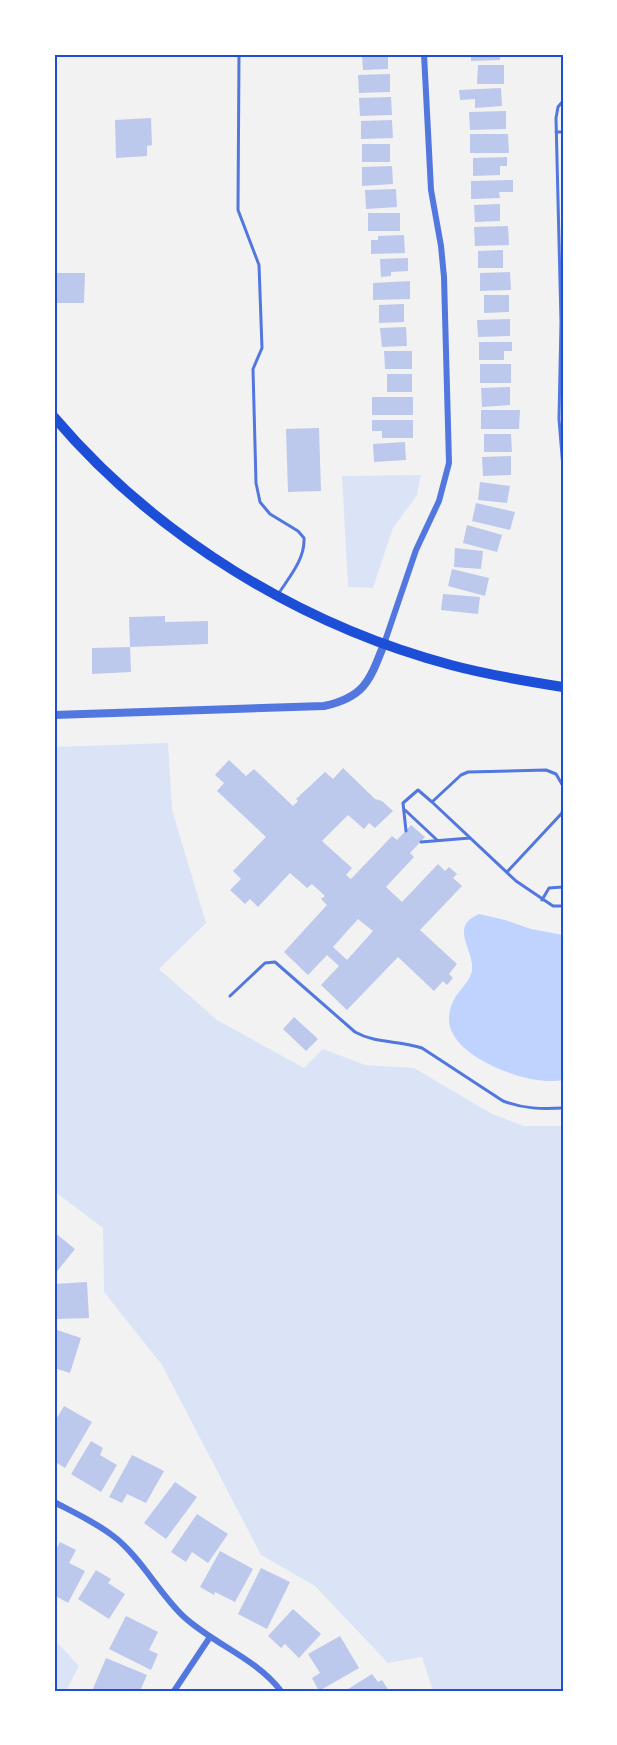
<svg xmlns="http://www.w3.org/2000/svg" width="617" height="1745" font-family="Lora,serif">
  <rect width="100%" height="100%" fill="#f2f2f2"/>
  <!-- green -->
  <path fill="#dbe4f7" d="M421 475 417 495 393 528 373 588 348 587 342 476Z
    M168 743 172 810 206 923 159 969 217 1020 304 1068 323 1049 365 1065 414 1068 492 1114 524 1126H563V1691H433L422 1657 388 1663 315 1586 261 1555 162 1365 104 1292 103 1228 54 1191V747Z
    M54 1639 79 1666 66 1691H54Z"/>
  <!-- water -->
  <path fill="#bfd3fe" d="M479 914 505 920 531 929 563 935V1080C531 1087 450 1058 449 1020 449 994 468 988 472 971 475 950 448 927 479 914Z"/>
  <!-- building -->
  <path fill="#bdc9ec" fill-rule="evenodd" d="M362 54H388V69L363 70Z
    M471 54H500V60L471 61Z
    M478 65H504V84H477Z
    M390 74V92L359 93 358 75Z
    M501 88 502 106 475 108V99L460 100 459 90Z
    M391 97 392 115 360 116 359 98Z
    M506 111V129L470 130 469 112Z
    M151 118 152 145 147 146V156L116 158 115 120Z
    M392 120 393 138 361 139V121Z
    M470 134H508L509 153H470Z
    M362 144H390V162H362Z
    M507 157V166H500V175L473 176V158Z
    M392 166 393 184 362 186V167Z
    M513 180V192H499L500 198 471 199V181Z
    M396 189 397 207 366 209 365 190Z
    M500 204V221L475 222 474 205Z
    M368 213H400V231H368Z
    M508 226 509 245 475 246 474 227Z
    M404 235 405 253 371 254V240H378V236Z
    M503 250V268H478V251Z
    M408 258V271L391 272V276L381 277 380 259Z
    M510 272 511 290 480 291V273Z
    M54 273H85L84 303H54Z
    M410 281V299L373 300V283Z
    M484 295H509V312L484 313Z
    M404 304V322L379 323V305Z
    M510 319V336L478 337 477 320Z
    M406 327 407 346 382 347 380 328Z
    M479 342H512V351H504V360H479Z
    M384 351H412V369H385Z
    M480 364H511V383H480Z
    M387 374H412V392H387Z
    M510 387V405L482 407 481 388Z
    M372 397H413V415H372Z
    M481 410H520L519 429H481Z
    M372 420H413V438H382V431H372Z
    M319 428 321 491 288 492 286 429Z
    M484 434H511L512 452H484Z
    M405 442 406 460 374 462 373 444Z
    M511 456V475L483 476 482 457Z
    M480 482 510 486 507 503 478 500Z
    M476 503 515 512 510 530 472 521Z
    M467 525 502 535 497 552 463 543Z
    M455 548 483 551 481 569 454 567Z
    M452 569 489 578 485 596 448 586Z
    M443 594 480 597 478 614 441 610Z
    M165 616V622L208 621V644L130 647 129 617Z
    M130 647 131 672 92 674V648Z
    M229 760 246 776 254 769 293 806 298 801 296 799 325 772 333 779 343 768 375 799 382 801 393 811 375 828 369 823 364 829 348 815 322 841 352 868 346 875 351 879 392 836 397 840 411 825 425 837 410 853 414 857 386 887 402 902 438 864 445 871 449 867 457 874 453 878 462 886 420 930 457 964 449 974 453 978 447 985 443 981 434 991 398 957 347 1010 321 985 339 966 327 955 308 975 284 952 327 905 321 899 325 896 312 884 307 888 290 873 258 907 250 899 245 904 230 890 241 879 233 871 266 837 217 791 224 783 215 775ZM358 919 373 931 347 960 333 947Z
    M294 1017 318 1039 306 1051 283 1029Z
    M54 1232 75 1249 54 1275Z
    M87 1282 89 1318 54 1319V1284Z
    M54 1329 81 1338 70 1373 54 1368Z
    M64 1406 92 1422 65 1468 54 1461V1423Z
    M91 1441 103 1448 100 1455 117 1465 101 1492 71 1474Z
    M132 1455 164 1471 146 1503 127 1494 122 1503 109 1497Z
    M175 1482 197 1497 166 1539 144 1523Z
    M197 1514 228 1534 208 1563 192 1552 186 1562 171 1552Z
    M60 1542 76 1550 69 1563 85 1571 68 1603 54 1595V1553Z
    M220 1551 253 1569 235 1602 215 1592 214 1595 200 1587Z
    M261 1568 290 1582 267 1629 238 1614Z
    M96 1570 111 1579 108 1583 125 1594 109 1619 78 1599Z
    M293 1609 321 1634 299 1658 285 1644 281 1648 268 1636Z
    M126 1616 158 1632 149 1650 158 1654 151 1670 109 1649Z
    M340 1636 359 1668 319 1691 312 1678 320 1673 308 1654Z
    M106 1658 147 1675 140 1691H92Z
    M372 1674 378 1682 382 1680 389 1691H345Z"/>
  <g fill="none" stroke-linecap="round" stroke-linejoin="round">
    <!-- service -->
    <path stroke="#5277de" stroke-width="3" d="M239 54 238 210 259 265 262 348 253 369 256 483 260 502 270 514 298 531 304 538C305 559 290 576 279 593
      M563 101 558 107 556 118 561 322 559 419 563 468
      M556 132H563
      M563 786 556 774 546 770 468 772 461 775 432 802 516 881 553 906H563
      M405 810 437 840
      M406 831 403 803 418 790 432 802
      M421 842 470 838
      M507 872 562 813 563 806
      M542 900 549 888 563 887
      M230 996 265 963 275 962 355 1032C376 1044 399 1040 422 1048L503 1101C524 1109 541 1109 563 1108"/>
    <!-- minor -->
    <path stroke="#5277de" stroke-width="6" d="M384 644 416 550 439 501 449 463 444 277 441 246 431 190 424 54
      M54 1502C75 1513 99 1524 117 1539 143 1561 159 1593 183 1616 213 1644 256 1658 281 1691
      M174 1691 210 1637"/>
    <!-- tertiary -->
    <path stroke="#5277de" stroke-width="8" d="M54 715 324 706C365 697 370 680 384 644"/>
    <!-- primary -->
    <path stroke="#1d4ed8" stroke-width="10" d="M54 417C155 536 300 625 451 665 488 675 525 681 563 687"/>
  </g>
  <!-- border -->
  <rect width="617" height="1745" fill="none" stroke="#ffffff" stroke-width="111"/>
  <rect x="56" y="56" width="506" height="1634" fill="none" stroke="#1d4ed8" stroke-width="2"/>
</svg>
